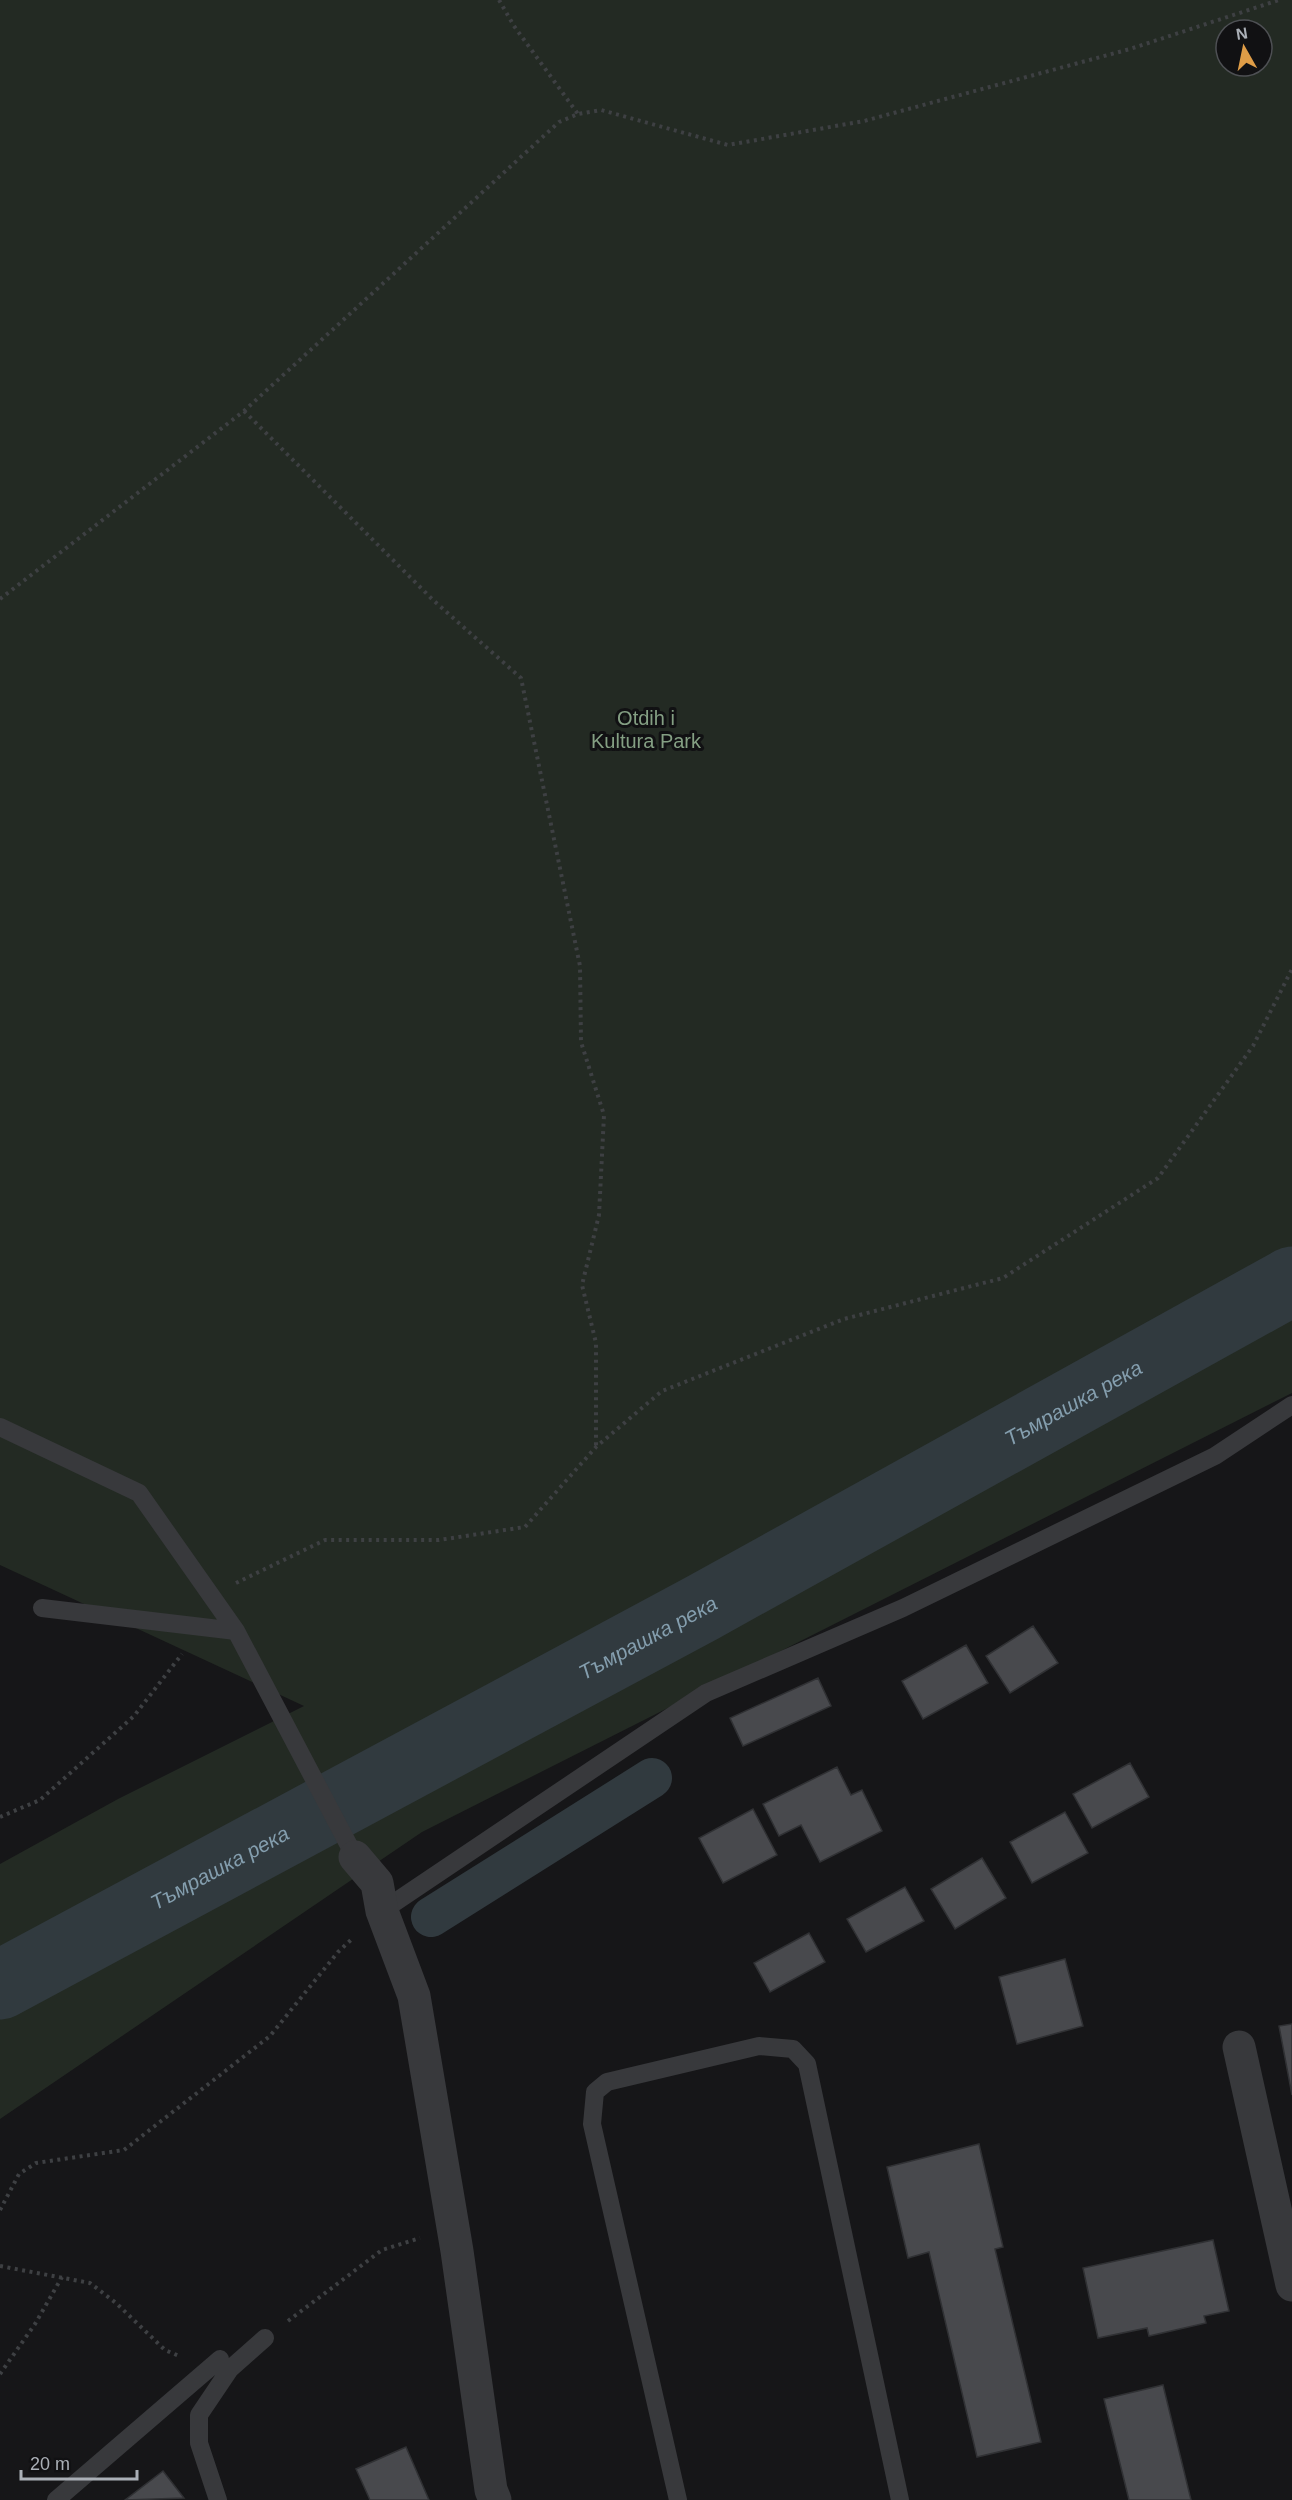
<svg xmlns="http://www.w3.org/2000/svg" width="1292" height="2500" font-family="Arial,sans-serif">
  <rect width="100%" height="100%" fill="#161618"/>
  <!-- green -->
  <path fill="#232a23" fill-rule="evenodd" d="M0 0H1292V1393L422 1832 0 2119V1864L118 1799 304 1706 0 1565ZM1226 30H1262V66H1226Z"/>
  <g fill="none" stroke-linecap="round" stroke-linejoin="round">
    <!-- canal -->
    <path stroke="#313a3f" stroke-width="40" d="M431 1917 652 1778"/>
    <!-- river -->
    <path stroke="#313a3f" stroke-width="69" id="s1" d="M0 1985 702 1608 1292 1281"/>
  </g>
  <!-- building -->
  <path fill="#48494d" stroke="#303134" stroke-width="1.5" d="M1033 1626 1058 1663 1010 1693 986 1656Z
    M966 1645 988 1683 923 1719 902 1681Z
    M818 1678 831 1706 743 1746 730 1718Z
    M1130 1763 1149 1797 1092 1828 1073 1794Z
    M837 1767 851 1795 862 1790 882 1831 820 1862 801 1825 779 1836 763 1804Z
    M753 1809 777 1855 723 1883 699 1838Z
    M1065 1812 1088 1853 1032 1883 1010 1842Z
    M982 1858 1006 1898 955 1929 931 1889Z
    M905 1887 924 1921 866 1952 847 1919Z
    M809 1933 825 1962 770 1992 754 1963Z
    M1065 1959 1083 2026 1017 2044 999 1977Z
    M1292 2024V2095L1279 2026Z
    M979 2144 1003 2247 995 2249 1041 2442 977 2457 929 2252 908 2258 887 2167Z
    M1213 2240 1229 2311 1204 2316 1206 2323 1149 2336 1147 2328 1098 2338 1083 2268Z
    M1163 2385 1191 2500H1129L1104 2399Z
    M406 2447 429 2500H370L356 2469Z
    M163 2471 184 2498 125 2500Z"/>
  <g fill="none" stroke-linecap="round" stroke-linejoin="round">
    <!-- path -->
    <path stroke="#3e4043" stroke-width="4" stroke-dasharray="3 4.5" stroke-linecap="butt" d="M499 0 514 26 578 114
      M244 411 434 601 521 678 580 966 581 1042 604 1115 599 1215 582 1285 596 1343V1447
      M0 599 244 411 559 122 578 114 601 110 728 145 864 121 1130 49 1279 0
      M236 1583 325 1540H439L525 1527 596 1447 662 1391 844 1319 1003 1278 1158 1178 1253 1046 1292 969
      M0 1817 40 1800 134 1716 182 1654
      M0 2210 19 2174 36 2163 124 2150 270 2036 338 1952 353 1938
      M0 2266 90 2283 116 2303 165 2350 179 2356
      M288 2321 382 2250 420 2238
      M0 2374 35 2324 62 2277"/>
    <!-- lane -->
    <path stroke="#38393c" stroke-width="18" d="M0 1427 139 1493 236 1631 355 1857
      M42 1608 236 1631
      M382 1911 706 1693 903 1608 1215 1456 1292 1405
      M56 2500 220 2359
      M218 2500 199 2443V2415L230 2369 265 2338
      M678 2500 592 2124 595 2092 607 2082 759 2046 793 2049 807 2064 900 2500"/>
    <!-- street -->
    <path stroke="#38393c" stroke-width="33" d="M355 1857 377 1883 382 1911 414 1996 457 2251 491 2490 495 2500
      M1239 2047 1292 2285"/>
  </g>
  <g text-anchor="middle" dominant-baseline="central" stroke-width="6" stroke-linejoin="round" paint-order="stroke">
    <!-- park labels -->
    <g font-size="20" fill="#849f83" stroke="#111113">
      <text x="646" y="718">Otdih i<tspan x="646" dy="23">Kultura Park</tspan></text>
    </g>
    <!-- water labels -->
    <g font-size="21" font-style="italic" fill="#849eae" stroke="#111113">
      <text stroke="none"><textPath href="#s1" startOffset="1221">Тъмрашка река</textPath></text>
      <text stroke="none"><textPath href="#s1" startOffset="735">Тъмрашка река</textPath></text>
      <text stroke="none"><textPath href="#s1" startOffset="249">Тъмрашка река</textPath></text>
    </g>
  </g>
  <!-- north arrow -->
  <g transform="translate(1244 48) rotate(351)"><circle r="28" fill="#111113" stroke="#4e5054" stroke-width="1.5"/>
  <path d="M0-4.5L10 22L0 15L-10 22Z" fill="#df9d47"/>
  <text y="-9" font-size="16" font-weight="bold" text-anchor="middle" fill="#aaafb6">N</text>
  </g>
  <!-- scale -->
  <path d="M21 2470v9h116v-9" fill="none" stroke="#aaafb6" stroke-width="3"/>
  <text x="30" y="2470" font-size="18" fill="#aaafb6" stroke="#111113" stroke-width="4.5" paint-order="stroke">20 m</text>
</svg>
